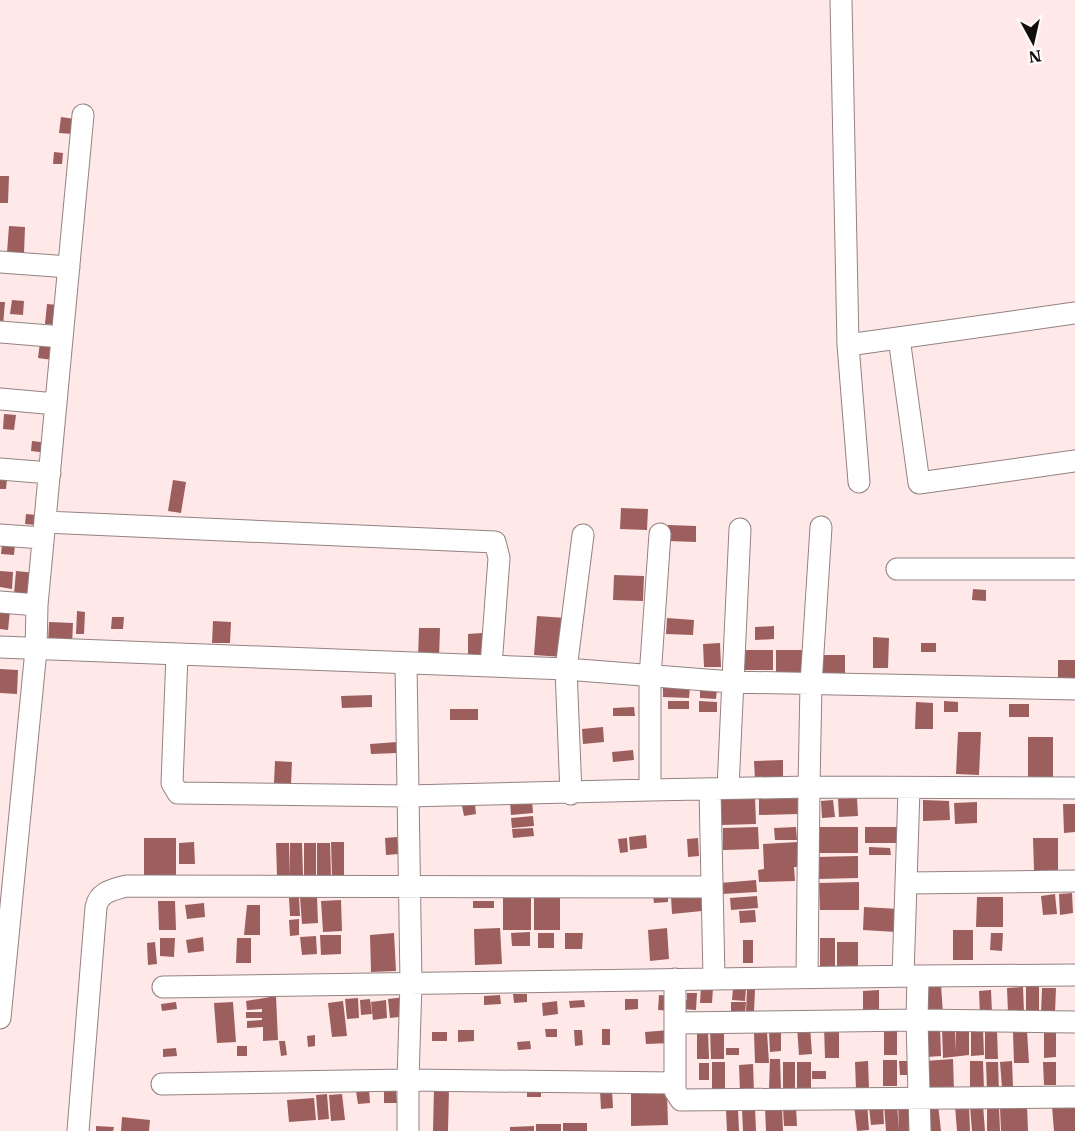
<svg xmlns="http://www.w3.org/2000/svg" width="1075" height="1131" font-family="'IBM Plex Serif',serif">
  <rect width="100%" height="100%" fill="#fee9e8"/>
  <!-- building -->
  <path fill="#9d5e5e" d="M61 117 75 119 73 134 59 133Z
    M54 152 63 153 62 164H53Z
    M0 176H9L8 203H0Z
    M9 226 25 227 24 254 7 253Z
    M12 300 24 301 23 315 10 314Z
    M0 302H5L3 325 0 324Z
    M47 304 58 305 56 325 45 324Z
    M40 342 55 343 53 360 38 358Z
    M4 414 16 415 14 430 3 429Z
    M32 441 49 443 48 453 31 451Z
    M0 478 7 479 6 489H0Z
    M173 480 186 482 181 513 168 511Z
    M621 508 648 509 647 530 620 529Z
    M26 514 37 515 36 525 25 524Z
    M668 525 696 526V542L668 541Z
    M2 544 15 545 14 555 1 554Z
    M0 571 13 572 12 589 0 587Z
    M16 571 36 573 33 596 14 594Z
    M614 575 644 576 643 601 613 600Z
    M973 589 986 590V601L972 600Z
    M0 610 10 611 8 630 0 629Z
    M77 611 85 612 84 634H76Z
    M537 616 566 618 563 657 534 655Z
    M112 617H124L123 629H111Z
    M667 618 694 620 693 635 666 634Z
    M213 621 231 622 230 643H212Z
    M49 622 73 623 72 645 48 644Z
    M774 626V639L755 640V627Z
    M419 628H440L439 658H418Z
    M482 633 483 659H468V634Z
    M873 637 889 638 888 668H873Z
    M720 643 721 667H704L703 644Z
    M921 643H936V652H921Z
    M744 650H773V670H744Z
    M776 650H804V673H776Z
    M823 655H845V673H823Z
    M1058 660H1075V684H1058Z
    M0 669 18 670 17 694 0 693Z
    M663 686 690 687 689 698 663 697Z
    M700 688 717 689 716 699 700 698Z
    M372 695V707L342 708 341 696Z
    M668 701H689V709H668Z
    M699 701 717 702V712H699Z
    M944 701 958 702V712H944Z
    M916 702 933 703V729H915Z
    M1009 704H1029V717H1009Z
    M634 707 635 716H613V708Z
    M450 709H478V720H450Z
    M603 727 604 742 583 744 582 729Z
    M958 732H981L979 775 956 774Z
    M1028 737H1053V777H1028Z
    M397 742V753L371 754 370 744Z
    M633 750 634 760 613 762 612 752Z
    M783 760V780H755L754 761Z
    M275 761 292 762 291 784 274 783Z
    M755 797 756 824 721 825 720 799Z
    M759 797H798V814L759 815Z
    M857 798 858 816 839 817 838 799Z
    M532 799 533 813 511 815 510 801Z
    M833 800 835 817 822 818 821 801Z
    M923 800 949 801 950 820 923 821Z
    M977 802V823L955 824 954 803Z
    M475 804 476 814 464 816 462 806Z
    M1063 804H1075V832L1064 833Z
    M533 816 534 826 512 828 511 818Z
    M758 827 759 849 723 850V828Z
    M796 827 797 840H775L774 828Z
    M818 827H858V853H818Z
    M865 827H897V843H865Z
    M533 828 534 836 513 838 512 829Z
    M646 835 647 848 630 850 629 837Z
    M397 837 399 854 386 855 385 838Z
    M144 838H176V877H144Z
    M627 838 628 852 620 853 618 839Z
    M698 838 699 856 688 857 687 839Z
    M1033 838H1058V870H1034Z
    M194 842 195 864H179V843Z
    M331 842H344V875L332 876Z
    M798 842 799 867H794L795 881 759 882 758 870 764 869 763 844Z
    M276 843H289L290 876H277Z
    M290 843H302L303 875H290Z
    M304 843H316V876H304Z
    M317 843H330L331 875H317Z
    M869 847 890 848 891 855H869Z
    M858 856V878L817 879 816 857Z
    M756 880 757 892 721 894 720 883Z
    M859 882V910H820L819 883Z
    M701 893 702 911 672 914 671 896Z
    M1072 893 1073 913 1060 915 1059 894Z
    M1055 894 1057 914 1043 915 1041 896Z
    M668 895V902L654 903 653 896Z
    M317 896 318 923 302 924 300 897Z
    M503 896H531V930H503Z
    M534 896H560V930H534Z
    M757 896 758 908 731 910 730 898Z
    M299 897 300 916H290L289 898Z
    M977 897H1003V927H976Z
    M341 900 342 931 323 932 321 901Z
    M158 901H175L176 930H159Z
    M473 901H494V908H473Z
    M204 903 205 917 187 919 185 905Z
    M247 905H260V935H244Z
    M864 907 898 909 897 932 863 930Z
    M755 910 756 922 740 923 739 911Z
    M299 919V935L290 936 289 920Z
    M500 928 502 964 475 965 474 929Z
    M667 928 669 959 650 961 648 930Z
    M953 930H973V960H953Z
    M530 932V946H512L511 933Z
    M394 933 396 971 371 972 370 935Z
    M538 933H554V948H538Z
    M565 933H583L582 949H565Z
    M991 933H1003L1002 951 990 950Z
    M320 935H341V954L321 955Z
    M316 936 317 954 302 955 300 937Z
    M203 937 204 951 188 953 186 940Z
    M160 938H175L174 957 160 956Z
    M237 938H251V963H236Z
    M820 938H835V968H820Z
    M743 940H753V963H743Z
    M155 942 157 964 148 965 147 943Z
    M837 942H858V967H837Z
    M941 985 943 1014H924L923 986Z
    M1026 985H1039V1013H1026Z
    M701 987 713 988 712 1003H700Z
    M1023 987 1024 1012 1008 1013 1007 988Z
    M733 988H746L745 1001 732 1000Z
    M747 988 755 989 754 1013H746Z
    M1042 988H1056L1055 1013H1041Z
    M879 990V1010L863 1011V991Z
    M991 990 992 1013 980 1014 979 991Z
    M687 993H697L696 1010 682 1009 683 1000H687Z
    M513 994H527V1002L514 1003Z
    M500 995 501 1004 484 1005V996Z
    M659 995 674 996 673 1011 658 1010Z
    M276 996 278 1040 263 1041V1027L247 1028V1021L262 1020V1018H246V1012H262V1009L247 1010 246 1001Z
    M405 997 407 1016 390 1018 388 999Z
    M358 998 359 1018 347 1019 345 999Z
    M370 999 372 1014 361 1015 360 1000Z
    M625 999H638V1009L625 1010Z
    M386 1000 387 1018 373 1020 371 1002Z
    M584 1000 585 1007 570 1008 569 1001Z
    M343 1001 347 1036 332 1037 328 1003Z
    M557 1001 558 1014 543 1016 542 1003Z
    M176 1002 177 1009 162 1011 161 1004Z
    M233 1002 236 1042 217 1043 214 1003Z
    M731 1002H746L745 1014 731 1013Z
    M824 1026H839V1058H825Z
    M884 1026H897V1055H884Z
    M797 1027H810L812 1054 799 1055Z
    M926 1027H940L941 1056 927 1057Z
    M942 1028H955L956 1052V1028H969V1055L943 1058Z
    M983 1028 984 1055 971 1056V1029Z
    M1044 1028H1056V1057L1044 1058Z
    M545 1029H557V1037H546Z
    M602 1029H610V1045H602Z
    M697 1029H708L709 1059H697Z
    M458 1030H474V1041L458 1042Z
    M574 1030H582L583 1045 575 1046Z
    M670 1030 671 1043 646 1044 645 1032Z
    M710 1030H724V1059H711Z
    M985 1031H997L998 1059H985Z
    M1027 1031 1029 1063H1014L1013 1032Z
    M432 1032H447V1041H432Z
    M767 1032 769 1063H755L754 1033Z
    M769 1032H781V1051L770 1052Z
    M315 1035V1046L308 1047 307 1036Z
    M279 1041H285L287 1055 281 1056Z
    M530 1041 531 1049 518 1050 517 1042Z
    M237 1046H247V1056H237Z
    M176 1048 177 1056 163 1057V1049Z
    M726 1048H739V1055H726Z
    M770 1059H780L781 1089H769Z
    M953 1059 954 1090 926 1091 925 1061Z
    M883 1060H897V1086H883Z
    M868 1061 869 1089H856L855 1062Z
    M899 1061H910L911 1075H900Z
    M970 1061H983L984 1090H970Z
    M1012 1061 1013 1087 1002 1088 1000 1062Z
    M712 1062H725V1089H712Z
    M783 1062H795V1088H783Z
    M797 1062H811V1088H797Z
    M986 1062H998L999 1091H987Z
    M1043 1062H1056V1085H1044Z
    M699 1063H709V1080H699Z
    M753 1064 754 1092H740L739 1065Z
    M812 1071H826V1079H812Z
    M527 1084H541V1097H527Z
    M434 1088H449L448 1131H433Z
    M369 1089 370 1103 358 1104 356 1091Z
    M384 1090H396L397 1103H384Z
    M612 1090 613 1108 601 1109 600 1091Z
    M667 1092 668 1125 631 1126V1093Z
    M327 1094 329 1119 318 1120 316 1095Z
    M342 1094 345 1120 331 1121 329 1095Z
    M314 1098 316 1120 289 1122 287 1100Z
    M912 1102 914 1131H899L898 1103Z
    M867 1103 869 1130 857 1131 854 1104Z
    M897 1104 899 1131H886L884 1105Z
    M938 1104 941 1131H926L924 1106Z
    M969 1105 970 1131H957L955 1106Z
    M983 1105 985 1131H972L970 1106Z
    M782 1106 783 1131H766L765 1107Z
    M883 1106 884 1124 871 1125 869 1107Z
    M999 1106 1000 1131H987V1107Z
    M1027 1106 1028 1131H1001L1000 1108Z
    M1052 1106H1075V1131H1054Z
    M796 1107 797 1126H784L783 1108Z
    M755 1108 756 1131H743L742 1109Z
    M738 1109 739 1131H727L726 1110Z
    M122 1117 150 1120 149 1131H121Z
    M563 1123H587V1131H563Z
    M536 1124H561V1131H536Z
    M96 1126 114 1127 113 1131H96Z
    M534 1126V1131H510V1127Z"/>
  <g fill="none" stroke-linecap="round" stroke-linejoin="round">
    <defs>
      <path id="minor" d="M841 0 848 345 859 482
        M0 262 69 267
        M0 332 62 337
        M899 338 919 483 1075 461
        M848 345 1075 313
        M0 399 56 404
        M0 469 50 473
        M45 522 495 542 499 558 491 666
        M660 534 650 677V790L809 787 811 684 821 527
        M0 535 43 538
        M897 569H1075
        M0 602 37 605
        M0 647 566 669 732 682 1075 689
        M177 655 172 783 178 793 408 796 650 790
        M406 663 411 983 408 1080 675 1083
        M728 788 740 529
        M710 789 714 978
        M571 794 566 669 583 535
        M906 883 909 789
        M903 976 906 883 1075 881
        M807 977 809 787 1075 788
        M675 979V1091L681 1100 1075 1097
        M163 987 918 976
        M0 1018 36 650 37 605 83 115
        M675 1023 917 1020 918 976 1075 975
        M162 1084 408 1080V1131
        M78 1131 96 907C99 892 112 890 126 886L712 887
        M920 1131 917 1020 1075 1022"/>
    </defs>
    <!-- minor casing -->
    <use href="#minor" stroke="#948281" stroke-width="23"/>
    <!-- minor -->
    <use href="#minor" stroke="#fff" stroke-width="21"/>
  </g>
  <!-- north arrow -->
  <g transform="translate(1033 42) rotate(172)" stroke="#fffafa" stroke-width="4.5" paint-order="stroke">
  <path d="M0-4.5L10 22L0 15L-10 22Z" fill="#120c0c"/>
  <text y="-9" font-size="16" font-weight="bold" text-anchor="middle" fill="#120c0c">N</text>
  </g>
</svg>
